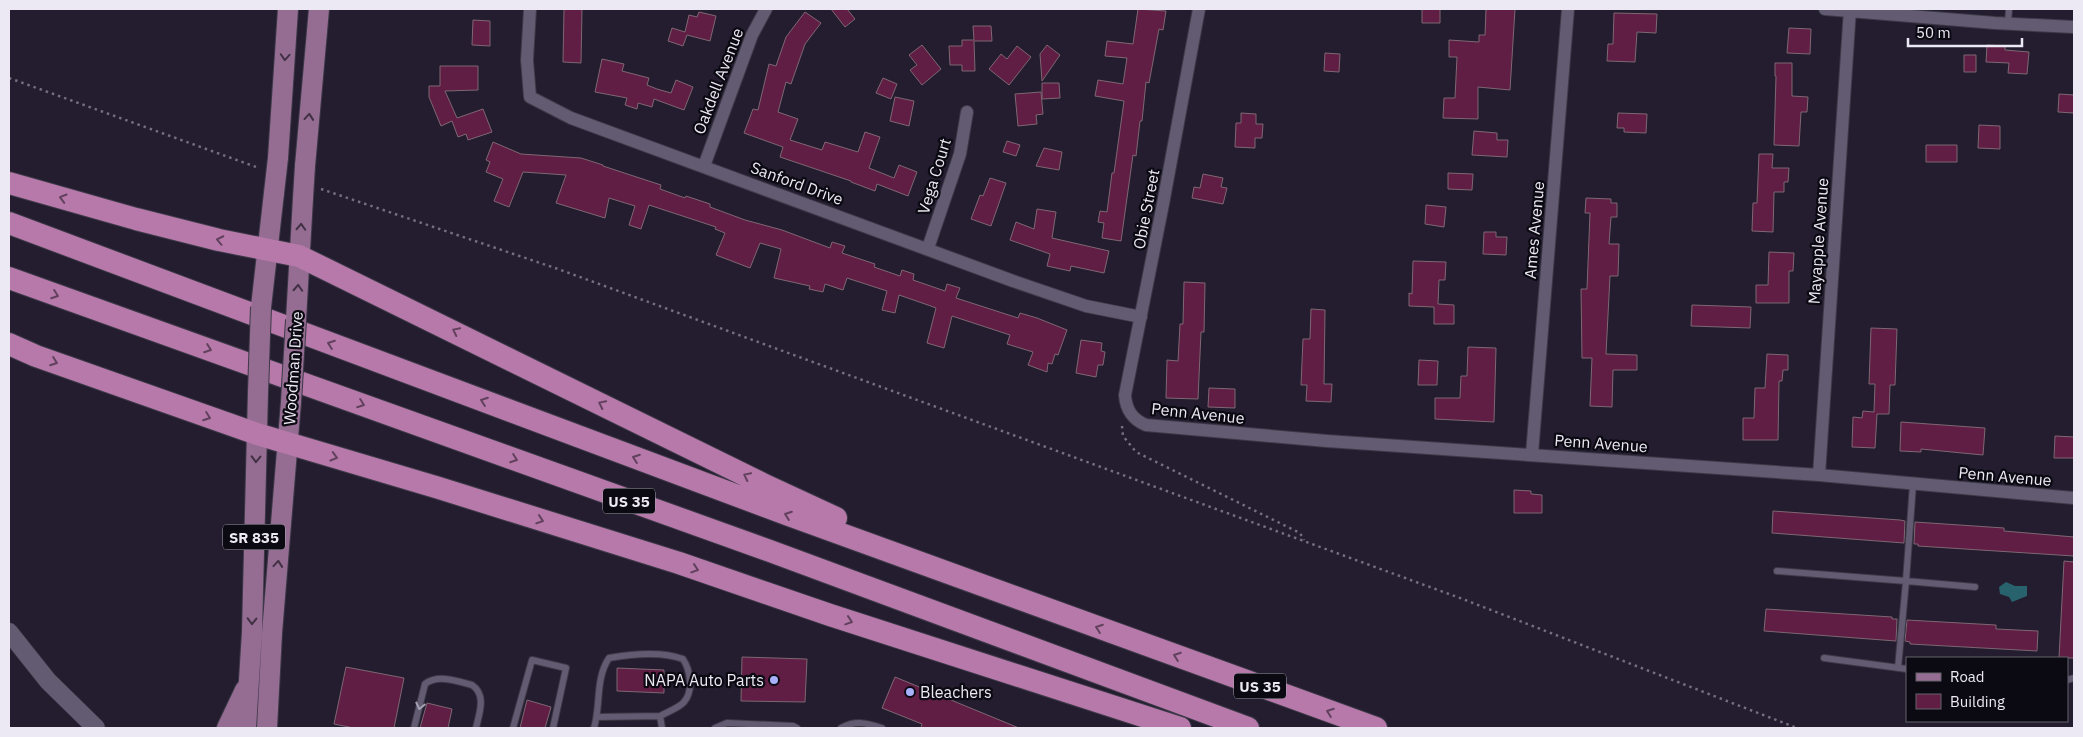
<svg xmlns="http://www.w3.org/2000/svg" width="2083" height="737" font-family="'IBM Plex Sans',sans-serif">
  <rect width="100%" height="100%" fill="#231d2f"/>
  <!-- water -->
  <path fill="#27626d" d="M2006 582 2015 586H2027V596L2012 602 2009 597 2000 594 1999 587Z"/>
  <!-- building -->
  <path fill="#601e45" stroke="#7e6772" d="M564 9H582L581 63 563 62Z
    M831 9H847L855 19 845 27Z
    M1138 9 1166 11 1163 30 1159 29 1149 83 1146 82 1142 121H1140L1136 156 1133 155 1121 241 1102 238 1104 223 1098 222 1100 211 1107 212 1112 173H1114L1124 101 1095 96 1098 80 1123 84 1127 58 1105 56 1107 41 1133 44Z
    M1422 9H1440V23H1422Z
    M1486 9H1515L1510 90 1478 87V119L1443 118 1444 98H1455L1457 57H1449V40L1479 42V35H1485Z
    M699 12 716 16 710 41 687 35 683 46 668 41 672 28 685 32 689 15 697 17Z
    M805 12 821 23 805 44 791 84 786 82 778 112 798 119 790 140 822 150 825 142 858 152 865 132 880 137 869 168 894 178 899 165 917 172 908 196 877 184 875 191 851 182V181L780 157 783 147 744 133 753 109 758 110 769 64 776 66 786 37Z
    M1614 13 1657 14 1656 33 1637 32 1635 62 1607 61 1608 44H1613Z
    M473 20 490 21V46L472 45Z
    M973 26H991L992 41H974L975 71H962V65H950L949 46H962V40H974Z
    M1789 28 1811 29 1810 54 1787 53Z
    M922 45 941 69 922 85 910 70 917 65 909 55Z
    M1047 45 1060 55 1042 81 1040 54Z
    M1987 45 2005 46V50L2029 52 2027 74 2008 73 2009 63 1986 62Z
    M1017 46 1031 57 1009 85 989 69 1001 54 1007 59Z
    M1325 53 1340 54 1339 72 1324 71Z
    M1964 55H1976V72H1964Z
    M602 59 624 64 622 71 649 78 647 85 657 89 671 93 676 80 693 87 684 110 654 99 652 107 638 103 637 109 625 105 627 98 595 92Z
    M1775 63H1792V96L1808 97 1807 112H1801L1799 146 1774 145 1776 76H1775Z
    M440 66H478V90L445 91 457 118 483 109 492 132 468 140 466 134 458 137 452 121 441 126 429 97V86H440Z
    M883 78 897 84 891 99 876 93Z
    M1042 83H1059L1060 98 1042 99Z
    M1041 92 1043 114 1036 115 1037 124 1018 126 1015 94Z
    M2059 94 2074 95V113L2058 112Z
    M895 97 914 101 909 126 890 121Z
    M1241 113 1256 114V124H1263L1262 138H1255V148L1235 147 1236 123H1241Z
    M1618 113 1647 114 1646 133 1624 132V128H1617Z
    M1979 125 2000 126V149L1978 148Z
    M1474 131 1497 133V140H1508L1507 157 1472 155Z
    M1007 141 1020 145 1016 156 1003 152Z
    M493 142 521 154 581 158 603 165V166L661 185 660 189 685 198 686 196 710 204V207L745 220 782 230 830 248 832 242 845 246 842 253 875 264 874 267 900 276 902 270 914 274 913 280 945 291 947 284 960 288 956 298 1018 318 1020 313 1037 318 1067 330 1058 355 1055 354 1052 364 1048 363 1047 372 1028 365 1033 352 1007 344 1010 335 952 316 944 348 927 343 936 308 928 305 899 295 895 313 882 310 887 291 847 278 843 290 825 284 823 292 809 289 810 286 774 278 781 249 760 243 750 268 716 255 725 233 715 229 716 227 649 205 641 229 629 225 635 206 609 198 605 218 556 203 566 175 523 172 509 207 494 201 503 179 486 172 490 162 486 160Z
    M1926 145H1957V162H1926Z
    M1044 148 1062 152 1059 170 1036 166Z
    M1759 154H1773L1772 168H1789L1788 182H1784V192H1774L1773 232 1752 231 1753 203H1757Z
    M1448 173 1473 174 1472 190 1448 189Z
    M1203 174 1223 178 1221 187 1227 188 1223 204 1192 198 1194 187 1200 188Z
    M990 178 1006 183 991 226 971 219 980 195 983 196Z
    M1586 198 1611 199V203H1617V217H1611L1609 244H1619L1618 276H1610L1606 354 1637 355V370H1613L1612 407 1590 406 1592 358H1582L1581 289H1587L1590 213H1585Z
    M1426 205 1446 207 1444 227 1425 224Z
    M1037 209 1056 212 1052 238 1109 251 1104 273 1071 266 1070 271 1047 266 1050 254 1010 240 1016 222 1034 229Z
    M1484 232H1496V237H1507L1506 255 1483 254Z
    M1769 252 1794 253 1793 271H1789V303H1756V285H1768Z
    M1413 261 1446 262 1445 280H1439L1438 304 1454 305V324H1434V307L1409 306V293L1412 294Z
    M1184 282 1205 283 1204 332H1201L1198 399 1166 398 1167 360 1178 361 1180 324H1183Z
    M1692 305 1751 307 1750 328 1691 326Z
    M1311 309 1325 310 1324 384H1332L1331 402 1306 401 1307 385H1301L1303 339H1310Z
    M1871 328 1897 329 1895 385H1890L1889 414H1877L1875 448 1852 447 1853 417 1862 418 1863 411 1874 412 1875 384H1869Z
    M1081 340 1102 343 1101 351 1105 352 1103 365H1098L1096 377 1076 373Z
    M1468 347 1496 348 1494 422 1435 419V398H1460L1461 376H1467Z
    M1767 354 1788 355V370H1783L1782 381H1779L1778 440H1743V418H1754L1755 388H1765Z
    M1419 360 1438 361 1437 385H1418Z
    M1209 388 1235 389V408L1208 407Z
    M1901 422 1985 428 1983 455 1921 449V452L1900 451Z
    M2055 436 2074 437V458H2054Z
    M1514 490 1531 491V494L1542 495V513H1514Z
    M1773 511 1900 520 1905 521 1904 543 1772 533Z
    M1915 522 2004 528V531L2074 537V556L1918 546V544H1914Z
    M2064 561 2074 562V658H2059Z
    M1766 609 1892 617V619H1897L1896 641 1764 631Z
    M1907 620 1996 625V629L2038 631 2037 651 1910 644V642L1905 641Z
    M742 657 807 659 805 702 741 701Z
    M346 667 404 678 394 728H354L334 724Z
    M617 668 664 670V693L617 691Z
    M895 677 1019 728H921L922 724 882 708Z
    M527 700 551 707 545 728H520Z
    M427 703 452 709 448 728H420Z"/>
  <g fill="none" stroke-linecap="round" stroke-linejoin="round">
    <defs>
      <path id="service" d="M2008 23 2009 9
        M1777 571 1906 581 1913 484
        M1824 658 1907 669
        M1898 668 1906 581 1975 587
        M2067 680 2074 678
        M597 717 660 716
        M414 728 425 684C438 674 457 681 472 685 487 695 479 714 476 728
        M513 728 532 660 566 668 553 728
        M594 728C601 705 595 679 609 658 632 654 661 651 683 659 690 670 694 690 684 702 679 708 667 712 660 716L662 728
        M715 728 727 723 793 726 797 728
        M841 728C856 720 867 723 882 728"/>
      <path id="minor" d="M530 9 527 60 530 97 571 118 1013 281 1086 306 1141 317
        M1199 9 1163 204 1125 395C1126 410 1132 419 1146 425L1327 441 1819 475 2074 498
        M1825 9 1995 23 2074 27
        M704 166 752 35 766 9
        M928 248 960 154 967 112
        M1532 454 1568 9
        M1819 475 1850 9"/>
      <path id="secondary" d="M9 632 48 681 96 728"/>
      <path id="primary" d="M278 158 288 9
        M305 166 319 9
        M261 307 274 193
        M296 320 303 198
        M227 728 245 690
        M246 728 252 632 258 392
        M267 728 272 633 291 402"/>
      <path id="motorway" d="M9 183 136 219 219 240 299 256 765 485 836 518
        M9 223 786 514 1376 728
        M9 278 770 551 1248 728
        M9 344 36 356 257 434 439 488 679 563 830 615 1180 728"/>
    </defs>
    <!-- service casing -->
    <use href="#service" stroke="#3d3948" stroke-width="8"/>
    <!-- minor casing -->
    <use href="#minor" stroke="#3d3948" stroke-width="14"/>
    <!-- secondary casing -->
    <use href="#secondary" stroke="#3d3948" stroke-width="19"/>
    <!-- primary casing -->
    <use href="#primary" stroke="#3d3948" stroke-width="22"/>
    <!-- motorway casing -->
    <use href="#motorway" stroke="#3d3948" stroke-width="24"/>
    <!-- path -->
    <path stroke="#746f7e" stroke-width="2.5" stroke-dasharray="2.5 4" stroke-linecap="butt" d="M9 78 259 168
      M321 189 558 269 1460 598 1797 728
      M1122 426 1123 436 1136 452 1300 533 1304 540"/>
    <!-- service -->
    <use href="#service" stroke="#625b71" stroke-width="6"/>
    <!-- minor -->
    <use href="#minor" stroke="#625b71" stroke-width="12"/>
    <!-- secondary -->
    <use href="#secondary" stroke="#625b71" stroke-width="18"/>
    <!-- primary -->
    <use href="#primary" stroke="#956d93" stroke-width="20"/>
    <!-- motorway -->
    <use href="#motorway" stroke="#b779aa" stroke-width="22"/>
    <defs>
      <path id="primary-bridge" d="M274 193 278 158
        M303 198 305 166
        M258 392 261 307
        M291 402 296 320"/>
    </defs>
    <!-- primary-bridge casing -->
    <use href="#primary-bridge" stroke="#3d3948" stroke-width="22" stroke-linecap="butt"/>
    <!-- primary-bridge -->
    <use href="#primary-bridge" stroke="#956d93" stroke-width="20"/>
  </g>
  <!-- one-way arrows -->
  <defs><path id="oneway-chevron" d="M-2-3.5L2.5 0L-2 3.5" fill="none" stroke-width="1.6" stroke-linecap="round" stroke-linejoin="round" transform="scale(1.25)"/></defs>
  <g stroke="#423145">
    <use href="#oneway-chevron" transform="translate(285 57) rotate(94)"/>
    <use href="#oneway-chevron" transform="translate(309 117) rotate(-85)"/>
    <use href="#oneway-chevron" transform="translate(301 227) rotate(-87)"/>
    <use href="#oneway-chevron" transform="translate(298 288) rotate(-87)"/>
    <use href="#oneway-chevron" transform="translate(256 459) rotate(91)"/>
    <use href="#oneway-chevron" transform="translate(278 564) rotate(-85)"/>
    <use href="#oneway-chevron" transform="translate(252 621) rotate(91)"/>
  </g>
  <g stroke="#61415e">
    <use href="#oneway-chevron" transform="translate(63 198) rotate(-164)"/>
    <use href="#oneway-chevron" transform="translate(220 240) rotate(-168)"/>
    <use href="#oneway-chevron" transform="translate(55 295) rotate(20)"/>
    <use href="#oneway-chevron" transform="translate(456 331) rotate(-154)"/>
    <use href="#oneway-chevron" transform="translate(331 344) rotate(-160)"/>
    <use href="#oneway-chevron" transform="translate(208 349) rotate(20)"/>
    <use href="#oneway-chevron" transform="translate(54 362) rotate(20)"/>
    <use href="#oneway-chevron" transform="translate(484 401) rotate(-160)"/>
    <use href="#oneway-chevron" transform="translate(361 404) rotate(20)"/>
    <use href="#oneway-chevron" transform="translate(602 404) rotate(-154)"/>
    <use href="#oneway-chevron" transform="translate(207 417) rotate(20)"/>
    <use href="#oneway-chevron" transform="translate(334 457) rotate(16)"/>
    <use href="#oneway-chevron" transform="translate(636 458) rotate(-160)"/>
    <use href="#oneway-chevron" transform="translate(514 459) rotate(20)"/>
    <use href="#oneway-chevron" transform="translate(747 476) rotate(-154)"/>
    <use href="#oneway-chevron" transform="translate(788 515) rotate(-160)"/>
    <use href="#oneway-chevron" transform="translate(540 520) rotate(18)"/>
    <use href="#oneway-chevron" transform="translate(695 569) rotate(18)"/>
    <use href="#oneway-chevron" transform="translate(849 621) rotate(18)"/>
    <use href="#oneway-chevron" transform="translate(1099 628) rotate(-160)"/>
    <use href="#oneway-chevron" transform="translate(1177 656) rotate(-160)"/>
    <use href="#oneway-chevron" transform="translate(1330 712) rotate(-160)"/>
  </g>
  <use stroke="#a7a2b3" href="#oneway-chevron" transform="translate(420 706) rotate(103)"/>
  <!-- markers -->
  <g fill="#a7b1fc" stroke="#0b0911" stroke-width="2">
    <circle cx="774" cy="680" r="5"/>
    <circle cx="910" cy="692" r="5"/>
  </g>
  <g text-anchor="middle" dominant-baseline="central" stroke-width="4.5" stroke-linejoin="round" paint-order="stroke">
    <!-- shield labels -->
    <g fill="#0b0911" stroke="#a8a6b1" stroke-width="1">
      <rect x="603" y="488.5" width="52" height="25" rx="4"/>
      <rect x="223" y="524.5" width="62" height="25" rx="4"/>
      <rect x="1234" y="673.5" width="52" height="25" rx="4"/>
    </g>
    <g font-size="15" font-weight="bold" fill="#ece9f5">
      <text x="629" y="501">US 35</text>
      <text x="254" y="537">SR 835</text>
      <text x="1260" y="686">US 35</text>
    </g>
    <!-- street labels -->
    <g font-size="16" fill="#ece9f5" stroke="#0b0911">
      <text transform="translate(718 81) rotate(-69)">Oakdell Avenue</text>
      <text transform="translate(934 176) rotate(-73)">Vega Court</text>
      <text transform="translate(797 183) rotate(20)">Sanford Drive</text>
      <text transform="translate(1146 209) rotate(-79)">Obie Street</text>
      <text transform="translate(1534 230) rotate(-85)">Ames Avenue</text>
      <text transform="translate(1818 241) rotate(-86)">Mayapple Avenue</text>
      <text transform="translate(293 368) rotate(-86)">Woodman Drive</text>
      <text transform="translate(1198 413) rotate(6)">Penn Avenue</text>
      <text transform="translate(1601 443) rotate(4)">Penn Avenue</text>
      <text transform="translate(2005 476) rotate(5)">Penn Avenue</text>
    </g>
    <!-- poi labels -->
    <g font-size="16" fill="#ece9f5" stroke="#0b0911" text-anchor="end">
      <text x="764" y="680">NAPA Auto Parts</text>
      <text x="920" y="692" text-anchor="start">Bleachers</text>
    </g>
  </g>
  <!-- border -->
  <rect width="2083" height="737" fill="none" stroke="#ece9f5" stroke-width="20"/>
  <!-- legend -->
  <rect x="1906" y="657" width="162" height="65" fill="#0b0911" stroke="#65636c"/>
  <rect x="1916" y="673" width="25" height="8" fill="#956d93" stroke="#65636c"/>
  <text x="1950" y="682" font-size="15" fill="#ece9f5">Road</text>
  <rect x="1916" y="694" width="25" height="15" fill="#601e45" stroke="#65636c"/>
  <text x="1950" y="707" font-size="15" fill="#ece9f5">Building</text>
  <!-- scale -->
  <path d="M1908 38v8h114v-8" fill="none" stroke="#ece9f5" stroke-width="2.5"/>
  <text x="1916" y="38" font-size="15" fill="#ece9f5" stroke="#0b0911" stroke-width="4" paint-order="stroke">50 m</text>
</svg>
